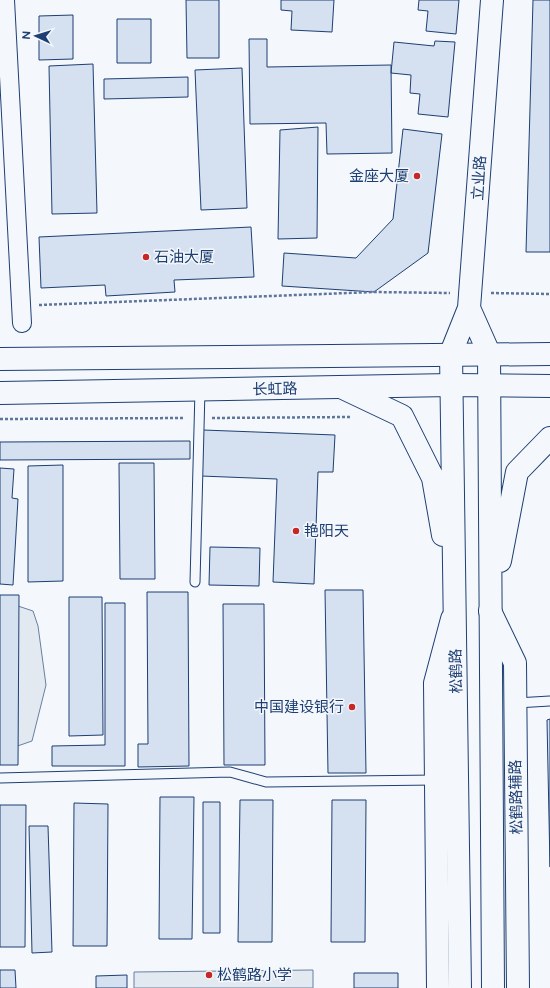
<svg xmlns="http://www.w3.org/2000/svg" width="550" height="988" font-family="Figtree,'Noto Sans SC',sans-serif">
  <rect width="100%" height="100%" fill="#f4f7fb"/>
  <!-- green -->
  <path fill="#e3e9f0" stroke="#687fa3" d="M0 600 33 611 38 626 46 685 32 741 0 752Z
    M313 970V988H134V972Z"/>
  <!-- building -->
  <path fill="#d5e0f0" stroke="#1d3f73" d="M186 0H219V58H187Z
    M281 0H334L332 32 291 30 292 11 281 10Z
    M419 0H459L456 34 426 31 428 11 418 10Z
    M533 0H550V252H526Z
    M73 15V59L39 60V16Z
    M117 19H151V63H117Z
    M249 39H267V67L391 65 392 153 327 154 326 123 250 124Z
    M435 41 455 42 448 117 418 114 420 94 410 93 411 75 391 73 394 42 434 46Z
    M93 64 97 213 52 214 49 66Z
    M242 68 247 208 201 210 195 70Z
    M188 77V97L104 99V79Z
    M318 127 317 238 278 239 280 130Z
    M403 129 442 134 428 253 374 292 282 286 284 253 356 258 393 219Z
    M251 227 254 277 174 280 175 292 106 296 105 285 41 288 39 237Z
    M203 430 335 435 333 472H318L314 584 273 582 277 479 201 476Z
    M190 441V459L0 460V442Z
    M119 463H154L155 579H120Z
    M63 465V581L28 582V466Z
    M0 468 14 469 12 498 18 499 13 585 0 584Z
    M210 547 260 548 259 586 209 585Z
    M325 590H363L366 773H328Z
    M147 592H188L189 766 138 767V744H148Z
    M0 595H19L18 765H0Z
    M69 597H102L103 735 69 736Z
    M105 603H125V766H52V746L105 745Z
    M223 604H264L265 765H224Z
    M550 719V867L547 720Z
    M160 797H194L192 939H159Z
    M240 800H273L272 942H238Z
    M332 800H366L365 942H331Z
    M203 802H220V933H203Z
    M74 803 108 804 107 946H73Z
    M0 805H26L25 947H0Z
    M29 826H48L52 952 32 953Z
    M0 970H15L16 988H0Z
    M354 973H398V988H354Z
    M127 975V988H96V976Z"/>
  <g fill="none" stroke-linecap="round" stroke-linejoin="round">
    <defs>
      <path id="service" d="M195 582 200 390
        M516 703 550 701
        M0 778 230 772 266 782 436 780"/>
      <path id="minor" d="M5 0 22 323"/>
      <path id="tertiary" d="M469 308 489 353
        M451 353 469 308 492 0
        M490 611 515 663 518 988
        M438 988 435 683 452 619"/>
      <path id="secondary" d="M451 353 460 988
        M489 353 493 988
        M343 388 402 416 433 478 443 535
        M500 561 517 472 550 438"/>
      <path id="trunk" d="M0 359 550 354
        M0 393 451 385 550 386"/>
    </defs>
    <!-- service casing -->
    <use href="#service" stroke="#1d3f73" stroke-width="11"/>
    <!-- minor casing -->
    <use href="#minor" stroke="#1d3f73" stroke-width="20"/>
    <!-- tertiary casing -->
    <use href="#tertiary" stroke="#1d3f73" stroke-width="24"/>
    <!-- secondary casing -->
    <use href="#secondary" stroke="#1d3f73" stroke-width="24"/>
    <!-- trunk casing -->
    <use href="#trunk" stroke="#1d3f73" stroke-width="24"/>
    <!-- path -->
    <path stroke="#5e769c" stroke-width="2.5" stroke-dasharray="3 2" stroke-linecap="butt" d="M491 293 550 294
      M39 305 374 292 450 293
      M212 418 351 417
      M0 419 185 418"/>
    <!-- service -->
    <use href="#service" stroke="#f4f7fb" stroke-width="9"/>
    <!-- minor -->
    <use href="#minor" stroke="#f4f7fb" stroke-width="18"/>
    <!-- tertiary -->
    <use href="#tertiary" stroke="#f4f7fb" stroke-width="22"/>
    <!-- secondary -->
    <use href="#secondary" stroke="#f4f7fb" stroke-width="22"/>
    <!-- trunk -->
    <use href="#trunk" stroke="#f4f7fb" stroke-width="22"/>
  </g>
  <!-- markers -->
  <g fill="#c62828" stroke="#f4f7fb" stroke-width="1.5">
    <circle cx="417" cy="176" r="4"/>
    <circle cx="146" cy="257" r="4"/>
    <circle cx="296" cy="531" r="4"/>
    <circle cx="352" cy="707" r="4"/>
    <circle cx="209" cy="975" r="4"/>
  </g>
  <g text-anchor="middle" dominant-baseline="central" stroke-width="3" stroke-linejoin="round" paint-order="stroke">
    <!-- poi labels -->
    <g font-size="15" fill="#1d3f73" stroke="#f4f7fb" text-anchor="start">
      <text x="409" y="176" text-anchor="end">金座大厦</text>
      <text x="154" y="257">石油大厦</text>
      <text x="304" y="531">艳阳天</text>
      <text x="344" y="707" text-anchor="end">中国建设银行</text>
      <text x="217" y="975">松鹤路小学</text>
    </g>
    <!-- street labels -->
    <g font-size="15" fill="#1d3f73" stroke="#f4f7fb">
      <text transform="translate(479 178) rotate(-86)">立业路</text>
      <text transform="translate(275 389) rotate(-1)">长虹路</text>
      <text transform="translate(456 671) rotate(-91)">松鹤路</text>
      <text transform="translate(516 797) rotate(-91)">松鹤路辅路</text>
    </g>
  </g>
  <!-- north arrow -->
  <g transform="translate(36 36) rotate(274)" stroke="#f4f7fb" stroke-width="3" paint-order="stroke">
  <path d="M0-3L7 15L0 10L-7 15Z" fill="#1d3f73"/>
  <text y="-6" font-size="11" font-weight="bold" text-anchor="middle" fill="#1d3f73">N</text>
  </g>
</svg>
